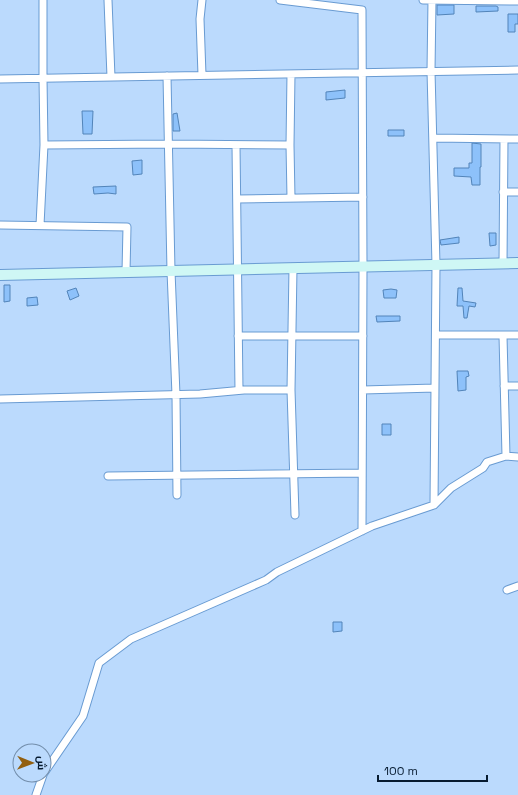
<svg xmlns="http://www.w3.org/2000/svg" width="518" height="795" font-family="'Space Grotesk',Cairo,sans-serif">
  <rect width="100%" height="100%" fill="#bbdafd"/>
  <!-- building -->
  <path fill="#8dc1fa" stroke="#5284b9" d="M437 5H454V14L437 15Z
    M476 6H496L498 7V11L476 12Z
    M508 14H518V24H515V32H508Z
    M345 90V98L326 100V92Z
    M82 111H93L92 134H83Z
    M177 113 180 131H173V114Z
    M388 130H404V136H388Z
    M472 143 481 144V167H480V185H472L471 177 454 176V168H469V163H472Z
    M142 160V174L133 175 132 161Z
    M116 186V194L108 193 94 194 93 187Z
    M489 233H496V245L490 246Z
    M459 237V243L441 245 440 240Z
    M4 285H10V301L4 302Z
    M76 288 79 296 70 300 67 291Z
    M458 288H462L463 301 476 303 475 307 469 306 467 318H464L463 306H457Z
    M391 289 397 290 396 298H384L383 290Z
    M37 297 38 305 27 306V298Z
    M376 316H400V321L377 322Z
    M457 371H468L469 376 466 377V390L458 391Z
    M382 424H391V435H382Z
    M333 622H342V631L333 632Z"/>
  <g fill="none" stroke-linecap="round" stroke-linejoin="round">
    <defs>
      <path id="street" d="M108 0 111 77
        M280 0 362 10 363 267 362 531
        M423 0 518 1
        M432 0 431 71 436 265 434 505
        M291 74 290 145 291 198
        M202 75 200 19 202 0
        M167 76 171 271 176 395 177 495
        M0 79 518 70
        M433 138 518 139
        M44 145 169 144 290 145
        M236 145 239 390
        M503 192H518
        M237 199 363 197
        M0 225 127 227 126 272
        M40 225 44 145 43 78V0
        M503 264 504 139
        M293 268 291 390 295 515
        M436 335H518
        M238 336H363
        M503 336 506 456
        M504 386H518
        M363 390 435 388
        M0 399 200 394 244 390H291
        M108 476 362 473
        M507 590 518 586
        M44 773 83 716 99 663 131 639 266 580 277 572 372 526 434 505 451 488 483 468 487 462 506 456 518 457
        M36 795 43 775"/>
      <path id="secondary" d="M0 275 518 263"/>
    </defs>
    <!-- street casing -->
    <use href="#street" stroke="#699bd2" stroke-width="9"/>
    <!-- secondary casing -->
    <use href="#secondary" stroke="#699bd2" stroke-width="12"/>
    <!-- street -->
    <use href="#street" stroke="#fff" stroke-width="7"/>
    <!-- secondary -->
    <use href="#secondary" stroke="#cff7f5" stroke-width="10"/>
  </g>
  <!-- north arrow -->
  <g transform="translate(32 763) rotate(91)"><circle r="19" fill="#bbdafd" stroke="#738eab"/>
  <path d="M0-3L7 15L0 10L-7 15Z" fill="#925f10"/>
  <text y="-6" font-size="11" font-weight="bold" text-anchor="middle" fill="#071b30">ش</text>
  </g>
  <!-- scale -->
  <path d="M378 775v6h109v-6" fill="none" stroke="#071b30" stroke-width="2"/>
  <text x="384" y="775" font-size="12" fill="#071b30" stroke="#bbdafd" stroke-width="3" paint-order="stroke">100 m</text>
</svg>
